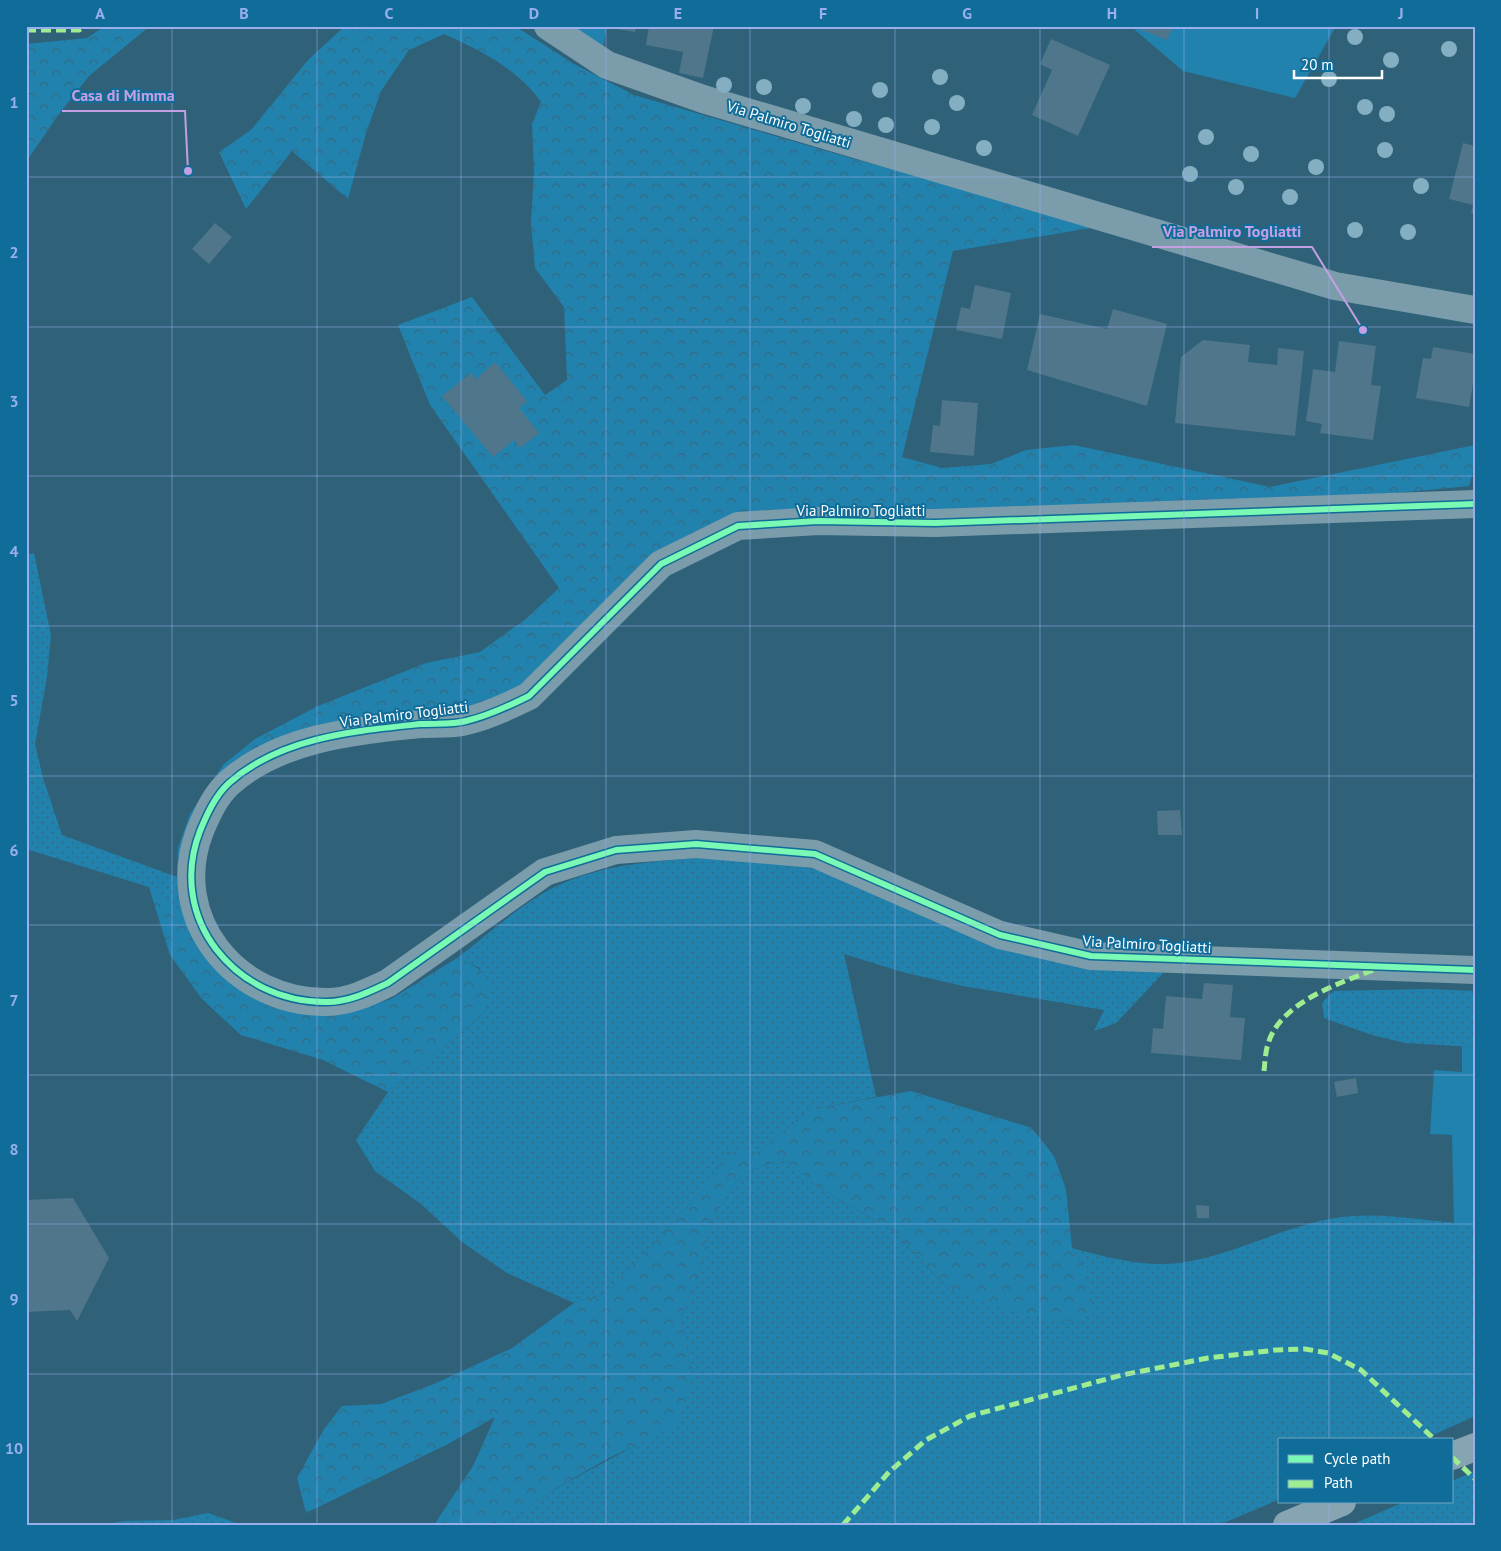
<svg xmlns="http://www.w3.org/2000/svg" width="1501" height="1551" font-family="'PT Sans',sans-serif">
  <defs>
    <pattern id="grass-dots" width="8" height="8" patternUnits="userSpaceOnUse" patternTransform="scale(1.25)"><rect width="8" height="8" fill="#2182ae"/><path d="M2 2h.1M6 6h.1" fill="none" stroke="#346a82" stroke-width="1.8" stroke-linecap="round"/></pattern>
    <pattern id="forest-crowns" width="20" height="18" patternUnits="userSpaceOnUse" patternTransform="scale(1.25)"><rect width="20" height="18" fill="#2182ae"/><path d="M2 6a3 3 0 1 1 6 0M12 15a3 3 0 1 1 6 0" fill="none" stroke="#346a82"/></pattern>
  </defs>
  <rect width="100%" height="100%" fill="#2f6179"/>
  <!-- grass -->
  <path fill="url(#grass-dots)" d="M34 553 51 635 47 677 35 744 43 778 62 835 177 877 187 914 149 887 26 849V555Z
    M707 857 784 863 815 869 1169 967 1116 1023 1094 1031 1104 1010 963 986 902 972 844 954 876 1097 809 1110 759 1152H726L713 1179 608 1293 574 1303 507 1273 462 1242 421 1204 375 1171 356 1140 388 1092 485 1012 480 968 457 958C493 931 528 896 571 880 614 863 661 861 707 857Z
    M1429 989 1475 991V1047L1405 1043 1372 1035 1324 1018 1322 1003 1333 991Z
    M783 1158 820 1189 890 1228 950 1290 1084 1267 1072 1248C1102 1256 1131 1264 1162 1264 1227 1263 1287 1220 1353 1216 1393 1213 1435 1223 1475 1224V1416L1422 1440H1280V1499L1219 1525H505L551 1491 638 1444 692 1373 681 1318 701 1264 711 1221 742 1174Z
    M1475 1471V1525H1351L1404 1502H1452V1481Z
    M208 1513 242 1525H101L123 1521 173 1520Z"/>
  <!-- forest -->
  <path fill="url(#forest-crowns)" d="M105 26H150L89 76 56 118 26 162V44L87 38Z
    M345 26H515L574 64 634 95 854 159 1103 226 953 251 902 457 942 468 991 464 1026 450 1074 445 1270 487 1475 445V465L1469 486 1291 503 738 517 526 690 463 713 302 737 199 820 177 877 178 848 190 814 224 764 255 739 318 706 426 663 480 652 527 618 559 588 430 405 398 325 472 297 545 395 567 380 564 307 535 268 531 223 534 171 532 124 541 102C518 69 480 50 444 34L409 50 381 91 366 133 348 199 292 151 246 209 219 152 251 130 308 60Z
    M149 887 187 914 207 953 246 994 291 1012 339 1015 391 999 457 958C492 973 489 976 485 1012L388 1092 323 1060 241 1035 202 999 170 955Z
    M911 1091 1032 1128 1054 1156 1066 1189 1072 1248 1084 1267 1094 1312 1071 1321 1029 1315 950 1290 890 1228 820 1189 783 1158 742 1174 711 1221 701 1264 681 1318 692 1373 687 1399 676 1426 607 1459 551 1491 505 1525H434L473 1466 495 1417 448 1444 306 1513 297 1478 324 1429 342 1406 381 1404 434 1384 512 1348 574 1303 608 1293 713 1179 726 1152H759L809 1110Z"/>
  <!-- garden -->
  <path fill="#2182ae" d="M569 26H607L603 48Z
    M1136 26H1336L1295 98 1183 71 1135 30Z
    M1462 1046 1475 1047V1224H1454L1452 1135 1430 1134 1434 1070 1462 1072Z"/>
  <!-- building -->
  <path fill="#4f768a" d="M618 26H636L635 32 617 29Z
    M649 26H714L703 78 679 73 683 52 646 45Z
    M1143 26H1173L1167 40 1142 30Z
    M1051 39 1110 65 1078 136 1032 115 1052 70 1040 64Z
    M1463 143 1475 146V214L1471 213 1473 205 1449 199Z
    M215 223 232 237 209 264 192 249Z
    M975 285 1011 293 1002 339 956 330 961 307 970 309Z
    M1113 309 1167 324 1147 406 1027 370 1040 314 1107 329Z
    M1203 340 1250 345 1248 362 1277 365 1278 348 1304 351 1295 436 1175 423 1181 357Z
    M1339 341 1376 346 1371 385 1381 386 1373 440 1320 433 1322 424 1306 421 1313 369 1335 372Z
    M1433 347 1475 354V372L1469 407 1416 398 1423 358 1431 359Z
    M495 362 527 401 519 408 539 433 520 448 514 440 493 457 442 396 471 373 476 379Z
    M942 400 978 403 974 456 930 452 933 425 940 426Z
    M1180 810 1182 835H1158L1157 811Z
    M1204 983 1233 985 1230 1017 1245 1018 1241 1060 1151 1053 1153 1028 1163 1029 1166 996 1202 999Z
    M1356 1078 1358 1093 1337 1097 1334 1082Z
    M73 1198 109 1258 77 1321 70 1310 26 1312V1200Z
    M1196 1205 1209 1206V1218H1197Z"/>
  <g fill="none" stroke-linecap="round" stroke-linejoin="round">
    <!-- tertiary -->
    <path stroke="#7a9cab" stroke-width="28" d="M548 26 607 65 703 99 1335 286 1475 310
      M1475 504 935 523 818 521 738 526 661 564 529 696C509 706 488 716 466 721 452 725 435 723 421 724 355 731 281 737 229 783 215 796 207 814 200 831 166 919 236 1003 327 1002 349 1002 369 992 388 983L545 872 616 850 696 844 815 854 1000 935 1091 956 1475 970"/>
    <!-- trunk -->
    <path stroke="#86a4b2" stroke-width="28" d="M1452 1456 1475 1447
      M1287 1525 1342 1502"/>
    <!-- quiet -->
    <path stroke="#9fed91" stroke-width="5" stroke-dasharray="10 5" stroke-linecap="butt" d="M26 30H79L87 26
      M1264 1071C1265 1063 1265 1053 1268 1044 1280 1002 1340 983 1376 969
      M1452 1457 1475 1479
      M843 1525 889 1472 926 1440 970 1416 1122 1375 1208 1358 1276 1350 1305 1349 1328 1353 1361 1370 1435 1440"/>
    <defs>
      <path id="cycleway" d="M1475 504 935 523 818 521 738 526 661 564 529 696C509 706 488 716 466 721 452 725 435 723 421 724 355 731 281 737 229 783 215 796 207 814 200 831 166 919 236 1003 327 1002 349 1002 369 992 388 983L545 872 616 850 696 844 815 854 1000 935 1091 956 1475 970"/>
    </defs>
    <!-- cycleway casing -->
    <use href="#cycleway" stroke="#106c98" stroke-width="9"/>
    <!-- cycleway -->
    <use href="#cycleway" stroke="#7af9b4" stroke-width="6"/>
  </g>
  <!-- trees -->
  <g fill="#84afc2">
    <circle cx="1355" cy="37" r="8"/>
    <circle cx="1449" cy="49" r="8"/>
    <circle cx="1391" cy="60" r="8"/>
    <circle cx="940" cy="77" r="8"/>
    <circle cx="1329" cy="79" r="8"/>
    <circle cx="724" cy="85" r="8"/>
    <circle cx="764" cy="87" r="8"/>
    <circle cx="880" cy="90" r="8"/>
    <circle cx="957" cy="103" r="8"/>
    <circle cx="803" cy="106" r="8"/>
    <circle cx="1365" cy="107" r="8"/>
    <circle cx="1387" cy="114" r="8"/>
    <circle cx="854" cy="119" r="8"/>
    <circle cx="886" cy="125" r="8"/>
    <circle cx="932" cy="127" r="8"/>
    <circle cx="1206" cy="137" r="8"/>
    <circle cx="984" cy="148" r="8"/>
    <circle cx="1385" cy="150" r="8"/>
    <circle cx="1251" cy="154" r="8"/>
    <circle cx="1316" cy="167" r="8"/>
    <circle cx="1190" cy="174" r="8"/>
    <circle cx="1421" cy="186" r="8"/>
    <circle cx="1236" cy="187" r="8"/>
    <circle cx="1290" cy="197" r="8"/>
    <circle cx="1355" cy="230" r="8"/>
    <circle cx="1408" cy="232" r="8"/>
  </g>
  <!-- grid -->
  <path fill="none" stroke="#99afed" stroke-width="1" stroke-opacity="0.55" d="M172 26V1525M317 26V1525M461 26V1525M606 26V1525M750 26V1525M895 26V1525M1040 26V1525M1184 26V1525M1329 26V1440M26 177H1475M26 327H1475M26 476H1475M26 626H1475M26 776H1475M26 925H1475M26 1075H1475M26 1224H1475M26 1374H1475M1329 1502V1525"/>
  <g text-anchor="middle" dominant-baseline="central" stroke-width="4" stroke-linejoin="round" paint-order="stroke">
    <!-- street labels -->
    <g font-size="15" fill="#fff" stroke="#106c98">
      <text transform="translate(789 124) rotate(17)">Via Palmiro Togliatti</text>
      <text x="861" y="510">Via Palmiro Togliatti</text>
      <text transform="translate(404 714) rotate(-7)">Via Palmiro Togliatti</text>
      <text transform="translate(1147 944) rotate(3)">Via Palmiro Togliatti</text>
    </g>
  </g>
  <!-- callouts -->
  <path fill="none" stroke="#c4a0e2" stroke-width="2" d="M188 171L185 111H62M1363 330L1312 247H1152"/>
  <g fill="#c4a0e2" stroke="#106c98" stroke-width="2">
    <circle cx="188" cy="171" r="5"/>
    <circle cx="1363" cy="330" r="5"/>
  </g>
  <g font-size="16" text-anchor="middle" font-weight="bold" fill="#c4a0e2" stroke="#106c98" stroke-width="4" stroke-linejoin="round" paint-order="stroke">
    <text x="123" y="101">Casa di Mimma</text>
    <text x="1232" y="237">Via Palmiro Togliatti</text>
  </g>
  <!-- border -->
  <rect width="1501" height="1551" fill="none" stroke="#106c98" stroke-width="55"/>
  <!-- legend -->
  <rect x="1278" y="1438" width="175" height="65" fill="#106c98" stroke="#70a7c1"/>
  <rect x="1288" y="1455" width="25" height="8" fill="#7af9b4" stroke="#70a7c1"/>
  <text x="1324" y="1464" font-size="15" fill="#ffffff">Cycle path</text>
  <rect x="1288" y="1480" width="25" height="8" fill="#9fed91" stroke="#70a7c1"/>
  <text x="1324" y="1488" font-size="15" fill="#ffffff">Path</text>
  <!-- scale -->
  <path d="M1294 70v8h88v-8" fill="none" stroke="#ffffff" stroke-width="2.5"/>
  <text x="1301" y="70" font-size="15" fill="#ffffff" stroke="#106c98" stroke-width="4" paint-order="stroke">20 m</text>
  <rect x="28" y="28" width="1446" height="1496" fill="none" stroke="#99afed" stroke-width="2"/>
  <g font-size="16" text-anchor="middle" font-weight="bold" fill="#99afed">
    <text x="100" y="19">A</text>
    <text x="244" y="19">B</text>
    <text x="389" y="19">C</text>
    <text x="534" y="19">D</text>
    <text x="678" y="19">E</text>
    <text x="823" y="19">F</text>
    <text x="967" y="19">G</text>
    <text x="1112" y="19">H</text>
    <text x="1257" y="19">I</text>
    <text x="1401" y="19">J</text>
    <text x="14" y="108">1</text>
    <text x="14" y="258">2</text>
    <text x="14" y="407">3</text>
    <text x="14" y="557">4</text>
    <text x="14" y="706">5</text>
    <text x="14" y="856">6</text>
    <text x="14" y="1006">7</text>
    <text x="14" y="1155">8</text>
    <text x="14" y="1305">9</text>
    <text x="14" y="1454">10</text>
  </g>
</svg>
